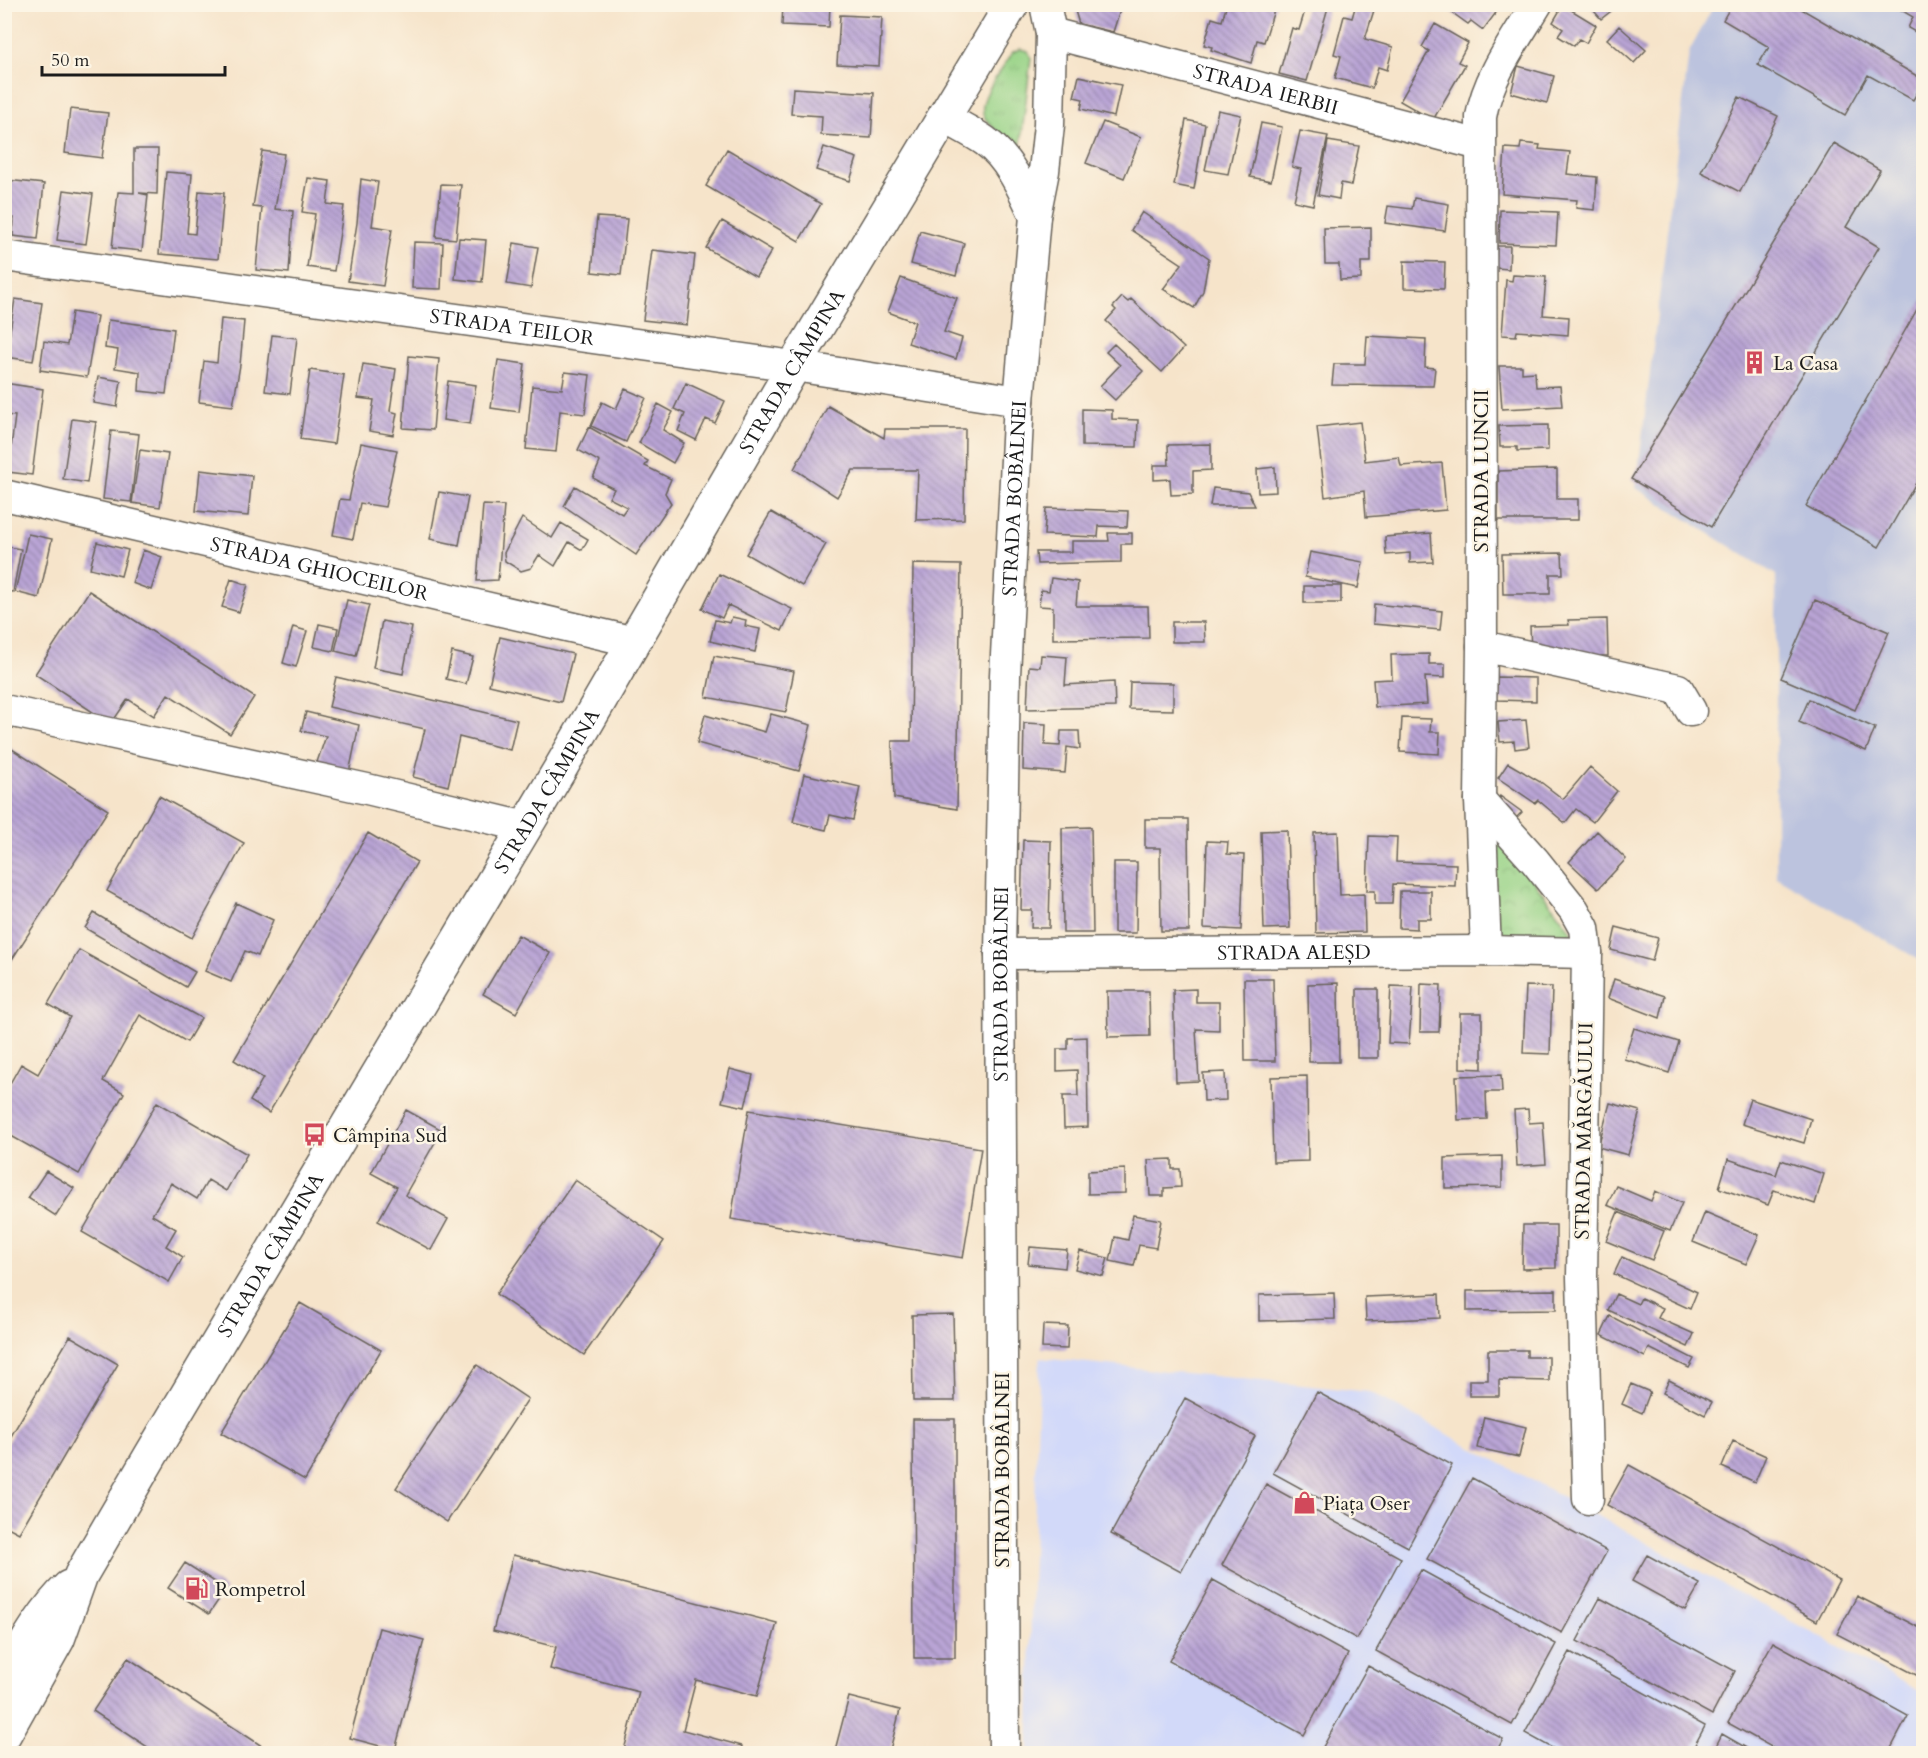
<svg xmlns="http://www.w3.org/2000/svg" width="1928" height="1758" font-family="Cardo,serif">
  <defs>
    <pattern id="grass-tufts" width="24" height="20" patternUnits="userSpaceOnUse" patternTransform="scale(1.5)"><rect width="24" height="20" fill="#98d387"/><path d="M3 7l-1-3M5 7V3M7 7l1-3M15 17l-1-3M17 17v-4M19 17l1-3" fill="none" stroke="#82b574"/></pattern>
    <pattern id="park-crowns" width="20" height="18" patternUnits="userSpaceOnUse" patternTransform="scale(1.5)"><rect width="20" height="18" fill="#98d387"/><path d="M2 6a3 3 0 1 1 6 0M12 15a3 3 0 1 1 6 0" fill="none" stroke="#82b574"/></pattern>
    <pattern id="building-back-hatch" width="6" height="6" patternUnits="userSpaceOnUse" patternTransform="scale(1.5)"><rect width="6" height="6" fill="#b9a4d5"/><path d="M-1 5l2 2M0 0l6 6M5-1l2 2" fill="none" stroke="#9685ac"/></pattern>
  </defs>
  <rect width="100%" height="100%" fill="#fcf5e5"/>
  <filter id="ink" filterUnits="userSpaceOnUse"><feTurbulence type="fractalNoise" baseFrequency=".0167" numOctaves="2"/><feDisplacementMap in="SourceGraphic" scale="12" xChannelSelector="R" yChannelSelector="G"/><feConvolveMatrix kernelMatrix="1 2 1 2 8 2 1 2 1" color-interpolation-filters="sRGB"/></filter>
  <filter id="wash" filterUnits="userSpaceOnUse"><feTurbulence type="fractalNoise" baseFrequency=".008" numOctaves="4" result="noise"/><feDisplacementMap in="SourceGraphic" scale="24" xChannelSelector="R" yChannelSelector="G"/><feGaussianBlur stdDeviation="1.35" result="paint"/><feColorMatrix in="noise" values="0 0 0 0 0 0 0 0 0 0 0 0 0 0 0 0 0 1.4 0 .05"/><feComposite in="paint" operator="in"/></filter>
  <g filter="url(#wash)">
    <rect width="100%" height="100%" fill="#f6e4ca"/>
    <!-- built -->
    <path fill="#d2d9f9" d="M1040 1358 1370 1392 1923 1693V1753L1029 1754 1031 1615Z"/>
    <!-- industrial -->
    <path fill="#bcc3de" d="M1714 5H1923V962L1776 877V575L1636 488 1689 52Z"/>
    <!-- grass -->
    <path fill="url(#grass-tufts)" stroke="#5a7852" stroke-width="1.5" d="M1020 49 1028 51 1031 58 1021 142 1017 148 1012 146C1003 137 992 128 985 118 974 102 1004 67 1013 52Z"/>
    <!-- park -->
    <path fill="url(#park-crowns)" stroke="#5a7852" stroke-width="1.5" d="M1489 821 1577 939 1492 943Z"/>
    <g id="blocks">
      <!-- building -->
      <path fill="url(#building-back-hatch)" d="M783 4H830L829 27 782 25Z
        M1073 4H1128L1126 9 1121 7 1113 32 1079 24Z
        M1227 4H1276L1264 42 1257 40 1251 63 1211 50 1212 47 1204 45 1212 18 1222 21Z
        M1307 4H1329L1307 81 1279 74 1292 28 1299 30Z
        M1356 4 1375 7 1365 39 1393 47 1387 70 1378 67 1372 88 1335 78 1341 56 1334 54 1344 16 1352 18Z
        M1454 4H1488L1498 10 1483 30 1471 21 1468 24 1450 11Z
        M1588 4H1620L1601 19Z
        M1732 4H1793L1924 80V81L1913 100 1868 75 1845 115 1758 65 1769 47 1723 20Z
        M1891 4H1924V37L1908 28 1913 17Z
        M1563 5 1596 25 1586 43 1579 39 1574 46 1558 36 1563 29 1553 22Z
        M840 15 882 17 879 66 837 64Z
        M1435 24 1468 43 1458 62 1465 65 1433 120 1400 101 1429 51 1422 47Z
        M1619 26 1646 50 1634 63 1607 39Z
        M1518 66 1554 76 1547 103 1511 93Z
        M1079 76 1121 85 1114 117 1081 109 1083 99 1074 97Z
        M793 88 874 93 871 138 821 135 822 116 791 114Z
        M1739 97 1778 116 1740 192 1701 172Z
        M70 109 108 113 102 158 65 153Z
        M1218 110 1241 115 1228 174 1205 170Z
        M1186 120 1205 124 1194 189 1174 185Z
        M1103 122 1141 137 1124 178 1086 163Z
        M1261 123 1282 127 1271 181 1250 177Z
        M1300 131 1328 136 1313 205 1294 201 1301 169 1292 167Z
        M1328 141 1359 146 1351 185 1341 183 1339 199 1318 195Z
        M1521 143 1540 145 1539 149 1570 152 1567 174 1597 177 1595 210 1576 208 1577 200 1502 194 1505 148 1520 149Z
        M1834 143 1880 170 1846 227 1879 247 1711 527 1631 479Z
        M824 147 857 158 850 181 816 170Z
        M134 149H158L157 194 139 193 148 195 142 251 112 248 118 192 134 193Z
        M727 149 821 204 799 241 706 186Z
        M262 151 284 154 275 209 293 211 289 273 256 270 262 208 253 207Z
        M166 172 192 174 187 233 195 234 199 191 224 193 218 259 159 254Z
        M308 178 330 181 327 204 344 206 334 271 307 267 315 214 302 212Z
        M361 179 378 182 372 226 392 229 383 286 348 281 357 223Z
        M6 180 44 184 38 239 13 236 14 218 4 217Z
        M441 184 461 185 456 239 436 237Z
        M64 190 93 194 86 244 57 240Z
        M1414 198 1449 204 1445 231 1385 223 1388 206 1412 209Z
        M1500 210 1558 212 1556 245 1499 243Z
        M1142 212 1209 258 1203 291 1194 308 1163 289 1182 264 1131 230Z
        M597 217 627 219 621 275 592 272Z
        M722 221 772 250 756 277 706 248Z
        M1371 227V262H1361V279L1340 280 1339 264H1325L1324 228Z
        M920 231 964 243 956 276 911 264Z
        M459 238 486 240 482 282 455 279Z
        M414 242 443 243 441 289 412 288Z
        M514 243 538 247 531 288 507 284Z
        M1497 246H1510L1509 269 1496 268Z
        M652 250 695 255 687 325 643 320Z
        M1404 261 1445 262 1444 289 1404 288Z
        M1513 275 1546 277 1543 315 1569 317 1568 335 1517 331 1516 336 1502 335 1506 280 1512 281Z
        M901 278 957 298 944 332 962 338 956 359 908 343 915 322 888 312Z
        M1122 297 1128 302 1131 299 1184 348 1162 372 1106 321 1116 310 1113 307Z
        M1924 297V469L1879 547 1806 506Z
        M15 299 42 303 33 361 6 357Z
        M72 312 97 316 87 377 40 370 44 341 67 345Z
        M221 319 244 321 240 365 233 406 199 402 204 361 217 363Z
        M108 320 174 329 166 394 139 391 140 372 115 368 118 350 105 348Z
        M272 335 297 338 290 394 265 391Z
        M1367 336 1426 339 1425 367 1435 368 1433 386 1332 385 1334 364H1365Z
        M1114 344 1143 371 1115 400 1100 386 1120 365 1106 352Z
        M409 356 439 359 433 430 403 428Z
        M498 360 525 364 519 412 491 408Z
        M363 364 396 369 390 411 397 413 393 435 369 431 374 400 358 398Z
        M1499 366H1522V373L1535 372 1536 387 1560 386 1562 406 1502 409Z
        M310 370 344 375 334 444 300 439Z
        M565 372 590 375 585 414 560 411 556 452 526 449 532 386 562 389Z
        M98 377 121 381 117 407 93 403Z
        M448 381 476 385 470 424 443 420Z
        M4 383 43 389 32 475 8 472 15 416 4 415Z
        M686 383 725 401 715 423 706 419 696 440 678 431 685 414 674 409Z
        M625 389 646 398 626 442 591 426 602 402 616 409Z
        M658 404 673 412 663 430 684 443 673 463 639 443Z
        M828 406 884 438 885 429H965L964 519 916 520 918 470H853L837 497 794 469Z
        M1082 409 1112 410V419L1138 420 1137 447 1082 446Z
        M72 419 96 422 87 483 63 479Z
        M1360 422 1365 461 1399 457 1401 466 1442 463 1446 510 1366 517 1364 491 1325 497 1317 427Z
        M1548 425V450L1517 451V447H1500L1499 426Z
        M589 427 648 461 645 466 671 479 665 493 671 503 636 555 564 506 575 486 622 514 627 507 609 498 614 489 593 478 600 462 578 450Z
        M111 431 139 434 131 502 103 499Z
        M361 443 397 450 385 507 360 503 353 539 333 535 340 499 349 500Z
        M1211 444V470L1193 471V494L1171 495 1170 479 1154 480V465H1169L1168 445Z
        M140 450 168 454 160 507 132 503Z
        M1275 467 1276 492 1258 493 1257 469Z
        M1557 469V499H1578V520H1498V471Z
        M200 470 252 476 248 516 196 511Z
        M1213 488 1248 492 1255 506H1210Z
        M439 492 468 497 459 545 430 539Z
        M483 505 504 506 498 580 477 581Z
        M1046 508 1128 511 1127 527 1099 526 1098 537 1044 535Z
        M771 512 826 544 802 586 746 554Z
        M522 518 552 538 561 523 588 539 582 550 569 542 555 566 539 555 531 568 521 571 505 561 504 553Z
        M1108 533H1132V544H1121V562L1037 564 1036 552H1072V541H1109Z
        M1431 533 1433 562 1410 563V553L1386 555 1385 537Z
        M28 534 52 539 39 598 15 592Z
        M97 542 128 550 121 576 90 568Z
        M4 546 21 549 13 592 4 591Z
        M143 550 162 557 151 590 132 583Z
        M1310 552 1363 562 1358 588 1305 577Z
        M1562 553 1563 574H1550V594H1503L1502 554Z
        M913 564 961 565 957 809 894 798 892 741H911Z
        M719 574 792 609 782 631 728 605 722 618 702 609Z
        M1051 578 1078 582 1076 606H1148L1149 638 1053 639V607L1039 606 1041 590 1049 591Z
        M231 579 248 585 239 612 222 607Z
        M1304 586H1341V603H1304Z
        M89 591 254 697 230 734 168 694 154 716 128 699 111 724 35 674Z
        M347 600 369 605 356 656 335 651Z
        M1815 600 1889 632 1855 710 1781 678Z
        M1374 604 1442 611 1440 630 1373 624Z
        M732 617 746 620 745 626 760 629 755 652 710 641 715 620 730 623Z
        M1607 619 1608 656H1572V650H1531L1530 626 1569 625 1568 620Z
        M382 621 412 627 403 674 373 668Z
        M1172 622H1204L1205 642H1172Z
        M319 624 338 628 333 651 314 647Z
        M293 627 307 631 296 667 283 663Z
        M500 637 573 654 561 702 489 685Z
        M452 652 473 657 466 684 446 679Z
        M1429 654V664H1445V678L1425 677 1427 704 1375 707 1373 680 1392 679 1391 655Z
        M1041 655 1067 657 1065 685 1114 682 1115 707 1027 709 1029 666 1040 667Z
        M714 656 794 671 786 712 706 697Z
        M336 677 517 720 510 750 459 737 448 786 413 777 425 729 329 707Z
        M1497 677 1536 678V701L1496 700Z
        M1130 682 1173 683V710L1129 709Z
        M1809 699 1875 728 1866 751 1799 722Z
        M306 712 359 725 349 773 315 768 326 736 301 731Z
        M771 714 811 725 799 771 697 743 705 715 765 732Z
        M1402 718 1431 719 1430 732H1440L1439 754 1400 752Z
        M1526 720 1529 747 1515 749 1514 741 1500 742 1498 722Z
        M1024 723 1046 724 1045 745 1060 746 1061 731H1079L1080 749 1067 747 1065 773 1023 770Z
        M4 744 108 810 4 972Z
        M1508 763 1542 783 1563 799 1590 767 1617 791 1593 822 1576 809 1565 823 1538 800 1535 803 1498 778Z
        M804 774 860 787 853 820 830 815 826 830 793 822Z
        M159 796 244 843 192 938 107 891Z
        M1500 796 1522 812 1511 823 1495 808Z
        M1145 819H1188L1189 931H1161L1160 848H1145Z
        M1091 827 1093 933H1063L1062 828Z
        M1287 830 1290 928 1264 929 1261 831Z
        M1597 831 1626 859 1598 889 1569 862Z
        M1338 832 1340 895 1364 894 1365 932 1316 933 1314 833Z
        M368 833 417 862 269 1113 250 1101 263 1078 234 1060Z
        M1369 836 1397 837 1396 862 1456 864 1455 886 1393 884 1392 904H1375V891H1367Z
        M1023 840 1051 841 1049 928H1031L1032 910H1021Z
        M1207 841 1228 842 1227 854 1244 855 1241 930 1204 928Z
        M1114 862H1137L1136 933H1114Z
        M1400 891H1431V919H1417V929L1399 928Z
        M236 903 273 920 258 956 245 951 231 982 205 971Z
        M94 913 195 972 186 987 85 928Z
        M1616 927 1658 938 1652 961 1611 950Z
        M518 935 550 953 516 1013 483 994Z
        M79 950 201 1018 187 1042 140 1015 103 1081 124 1093 79 1174 4 1132V1094L21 1064 38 1074 70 1017 48 1004Z
        M1244 979H1273L1275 1061H1245Z
        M1614 979 1665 996 1660 1018 1608 998Z
        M1338 983 1339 1062H1309L1308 984Z
        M1421 984 1441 985 1439 1032H1420Z
        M1391 986 1413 987 1409 1044 1388 1043Z
        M1526 986 1552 987 1550 1054 1523 1053Z
        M1196 989V1002H1219V1030L1196 1029 1199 1081 1176 1082 1173 990Z
        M1357 989H1378V1058H1357Z
        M1107 991H1149L1150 1036 1108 1037Z
        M1460 1013H1482V1069L1460 1068Z
        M1634 1028 1679 1042 1669 1073 1624 1059Z
        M1087 1037 1088 1127 1064 1128 1063 1096H1078L1077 1070 1057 1071V1049H1068V1038Z
        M730 1069 753 1075 745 1107 722 1102Z
        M1225 1072 1226 1100 1204 1101 1203 1073Z
        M1501 1075 1502 1092H1486L1487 1119 1458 1120 1456 1076Z
        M1307 1076 1308 1161 1273 1162 1271 1077Z
        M1750 1099 1811 1119 1804 1143 1742 1124Z
        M157 1102 247 1154 226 1191 208 1180 197 1199 171 1183 152 1215 176 1229 166 1246 183 1257 169 1282 82 1232Z
        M1610 1103 1640 1111 1628 1155 1598 1147Z
        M1528 1109 1529 1123 1543 1122 1546 1164 1517 1166 1514 1110Z
        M406 1110 442 1130 405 1195 448 1219 431 1250 378 1221 397 1187 371 1173Z
        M749 1110 981 1148 963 1258 731 1219Z
        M1502 1156V1187L1445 1188V1158Z
        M1172 1159V1169H1180L1181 1187 1164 1188V1196H1150L1148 1160Z
        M1728 1159 1776 1175 1781 1160 1824 1174 1815 1204 1774 1190 1768 1205 1719 1188Z
        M1125 1169V1193L1088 1194V1171Z
        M46 1171 74 1188 56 1216 28 1198Z
        M575 1180 664 1241 584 1355 496 1294Z
        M1616 1186 1651 1201 1655 1191 1682 1203 1670 1231 1607 1205Z
        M1618 1212 1664 1231 1652 1260 1606 1241Z
        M1705 1212 1759 1235 1746 1264 1693 1242Z
        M1133 1215 1161 1220 1156 1248 1139 1245 1134 1266 1110 1261 1115 1237 1128 1240Z
        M1523 1225H1556V1268L1522 1269Z
        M1030 1247 1067 1250 1065 1268 1028 1264Z
        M1080 1251 1108 1258 1103 1276 1075 1269Z
        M1622 1257 1697 1292 1690 1309 1614 1274Z
        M1556 1290V1310L1467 1311V1291Z
        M1334 1293 1335 1319 1259 1321V1295Z
        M1439 1294 1440 1318 1366 1321 1365 1297Z
        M1616 1294 1638 1304 1641 1298 1663 1308 1658 1318 1694 1334 1688 1347 1608 1310Z
        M300 1303 381 1350 305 1480 221 1433Z
        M953 1314 955 1401H913L912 1315Z
        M1610 1316 1694 1359 1689 1368 1649 1348 1645 1357 1601 1335Z
        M1043 1325 1068 1326 1067 1349 1042 1348Z
        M70 1336 118 1364 19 1533 4 1525V1448Z
        M1488 1350H1527V1357H1549V1381L1499 1380V1396H1469V1380H1488Z
        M477 1365 528 1399 447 1522 396 1488Z
        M1669 1380 1712 1402 1705 1415 1663 1393Z
        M1631 1384 1650 1392 1642 1413 1622 1404Z
        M1317 1392 1452 1465 1408 1547 1273 1473Z
        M1185 1398 1255 1436 1181 1572 1111 1534Z
        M1484 1417 1526 1427 1519 1457 1477 1448Z
        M913 1419H955V1658H914Z
        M1733 1441 1766 1456 1755 1482 1722 1467Z
        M1629 1465 1839 1580 1817 1621 1607 1505Z
        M1472 1478 1607 1551 1562 1633 1427 1559Z
        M1266 1484 1401 1558 1357 1639 1222 1565Z
        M513 1555 777 1623 757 1696 696 1680 683 1730 742 1746 740 1754H623L639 1692 550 1669 556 1647 493 1631Z
        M1647 1555 1700 1584 1685 1610 1632 1581Z
        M185 1563 226 1589 209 1614 168 1588Z
        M1421 1570 1556 1644 1512 1725 1376 1651Z
        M1213 1580 1348 1654 1304 1735 1169 1661Z
        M1857 1596 1924 1630V1679L1837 1634Z
        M1600 1598 1735 1671 1712 1715 1577 1641Z
        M379 1628 424 1640 395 1750 350 1738Z
        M1773 1642 1908 1716 1888 1754H1784L1728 1723Z
        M1570 1652 1705 1726 1690 1754H1563L1525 1733Z
        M128 1658 274 1754H158L93 1711Z
        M1368 1666 1503 1739 1495 1754H1335L1323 1747Z
        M849 1697 900 1710 889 1754H834Z
        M1722 1734 1757 1754H1712Z"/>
    </g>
  </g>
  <g filter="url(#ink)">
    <use href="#blocks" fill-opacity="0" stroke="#686259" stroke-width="1.5"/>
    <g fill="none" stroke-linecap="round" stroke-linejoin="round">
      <defs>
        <g id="minor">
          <path id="s1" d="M1051 33 1480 145"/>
          <path d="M944 117C957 125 972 132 985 141 1009 158 1023 190 1035 216"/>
          <path id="s2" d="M4 256 794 366 1019 401"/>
          <path id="s3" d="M4 495 635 642"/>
          <path d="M1482 646 1678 689 1691 711"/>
          <path d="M4 710 367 789 526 827"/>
          <path d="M1480 800 1535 861 1574 910 1584 928 1587 953 1582 1277 1588 1499"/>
          <path d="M1486 951 1480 800 1482 646 1481 117C1487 78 1516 39 1537 4"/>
          <path id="s4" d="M1000 954 1486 951 1587 953"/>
          <path id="s5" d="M1004 1754 1000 954 1005 675 1019 401 1035 216 1044 171 1049 125 1051 33 1045 4"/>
        </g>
        <g id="major">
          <path d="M4 1681C24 1647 41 1614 69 1587"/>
          <path id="s6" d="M4 1735 58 1639 81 1575 151 1455 560 769 794 366 1012 4"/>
        </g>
      </defs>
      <!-- minor casing -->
      <use href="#minor" stroke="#686259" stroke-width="33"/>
      <!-- major casing -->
      <use href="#major" stroke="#686259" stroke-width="36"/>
      <!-- minor -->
      <use href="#minor" stroke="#fff" stroke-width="30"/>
      <!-- major -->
      <use href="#major" stroke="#fff" stroke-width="33"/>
    </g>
  </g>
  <!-- icons -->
  <defs>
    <symbol id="building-bare" viewBox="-9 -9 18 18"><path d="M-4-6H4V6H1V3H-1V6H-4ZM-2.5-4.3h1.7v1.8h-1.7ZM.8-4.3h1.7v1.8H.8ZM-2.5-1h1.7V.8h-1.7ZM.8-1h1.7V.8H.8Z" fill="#d1495b" stroke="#fcf5e5" stroke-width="2.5" paint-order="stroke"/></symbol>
    <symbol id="bus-bare" viewBox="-9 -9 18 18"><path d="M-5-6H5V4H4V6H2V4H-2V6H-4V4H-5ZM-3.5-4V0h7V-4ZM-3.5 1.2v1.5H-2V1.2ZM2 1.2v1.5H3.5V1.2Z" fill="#d1495b" stroke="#fcf5e5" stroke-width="2.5" paint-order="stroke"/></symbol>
    <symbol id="shop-bare" viewBox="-9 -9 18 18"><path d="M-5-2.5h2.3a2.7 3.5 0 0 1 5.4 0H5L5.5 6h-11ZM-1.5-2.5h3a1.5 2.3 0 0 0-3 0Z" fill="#d1495b" stroke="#fcf5e5" stroke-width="2.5" paint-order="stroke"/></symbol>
    <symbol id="fuel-bare" viewBox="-9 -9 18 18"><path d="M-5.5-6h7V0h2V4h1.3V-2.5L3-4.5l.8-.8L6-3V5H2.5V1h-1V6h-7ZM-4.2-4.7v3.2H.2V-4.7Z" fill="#d1495b" stroke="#fcf5e5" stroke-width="2.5" paint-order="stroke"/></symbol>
  </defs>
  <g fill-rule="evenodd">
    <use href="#building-bare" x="1738" y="346" width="33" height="33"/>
    <use href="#bus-bare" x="298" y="1118" width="33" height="33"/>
    <use href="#shop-bare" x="1288" y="1486" width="33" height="33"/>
    <use href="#fuel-bare" x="180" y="1572" width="33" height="33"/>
  </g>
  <g text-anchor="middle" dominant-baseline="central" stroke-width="5" stroke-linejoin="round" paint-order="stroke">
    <!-- street labels -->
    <g font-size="20" fill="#1c1c1c" stroke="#fcf5e5">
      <text stroke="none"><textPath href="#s1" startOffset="222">STRADA IERBII</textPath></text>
      <text stroke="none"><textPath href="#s2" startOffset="513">STRADA TEILOR</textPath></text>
      <text stroke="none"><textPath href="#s6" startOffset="1576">STRADA CÂMPINA</textPath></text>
      <text transform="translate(1481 471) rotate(-90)">STRADA LUNCII</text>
      <text stroke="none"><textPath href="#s5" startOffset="1256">STRADA BOBÂLNEI</textPath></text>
      <text stroke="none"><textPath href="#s3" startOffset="324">STRADA GHIOCEILOR</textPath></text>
      <text stroke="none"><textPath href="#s6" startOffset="1090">STRADA CÂMPINA</textPath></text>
      <text stroke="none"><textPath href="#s4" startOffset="294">STRADA ALEȘD</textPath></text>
      <text stroke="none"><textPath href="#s5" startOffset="770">STRADA BOBÂLNEI</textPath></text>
      <text transform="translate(1584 1131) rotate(-89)">STRADA MĂRGĂULUI</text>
      <text stroke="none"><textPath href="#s6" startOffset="550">STRADA CÂMPINA</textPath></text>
      <text transform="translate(1002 1470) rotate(-90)">STRADA BOBÂLNEI</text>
    </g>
    <!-- poi labels -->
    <g font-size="20" fill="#1c1c1c" stroke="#fcf5e5" text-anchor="start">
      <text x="1773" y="363">La Casa</text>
      <text x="333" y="1135">Câmpina Sud</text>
      <text x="1323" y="1503">Piața Oser</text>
      <text x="215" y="1589">Rompetrol</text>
    </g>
  </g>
  <!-- margin -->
  <rect width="1928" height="1758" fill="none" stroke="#fcf5e5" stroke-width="24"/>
  <!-- scale -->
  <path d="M42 66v9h183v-9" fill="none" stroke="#1c1c1c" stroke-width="3"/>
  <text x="51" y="66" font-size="18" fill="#1c1c1c" stroke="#fcf5e5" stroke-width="4.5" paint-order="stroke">50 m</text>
</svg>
